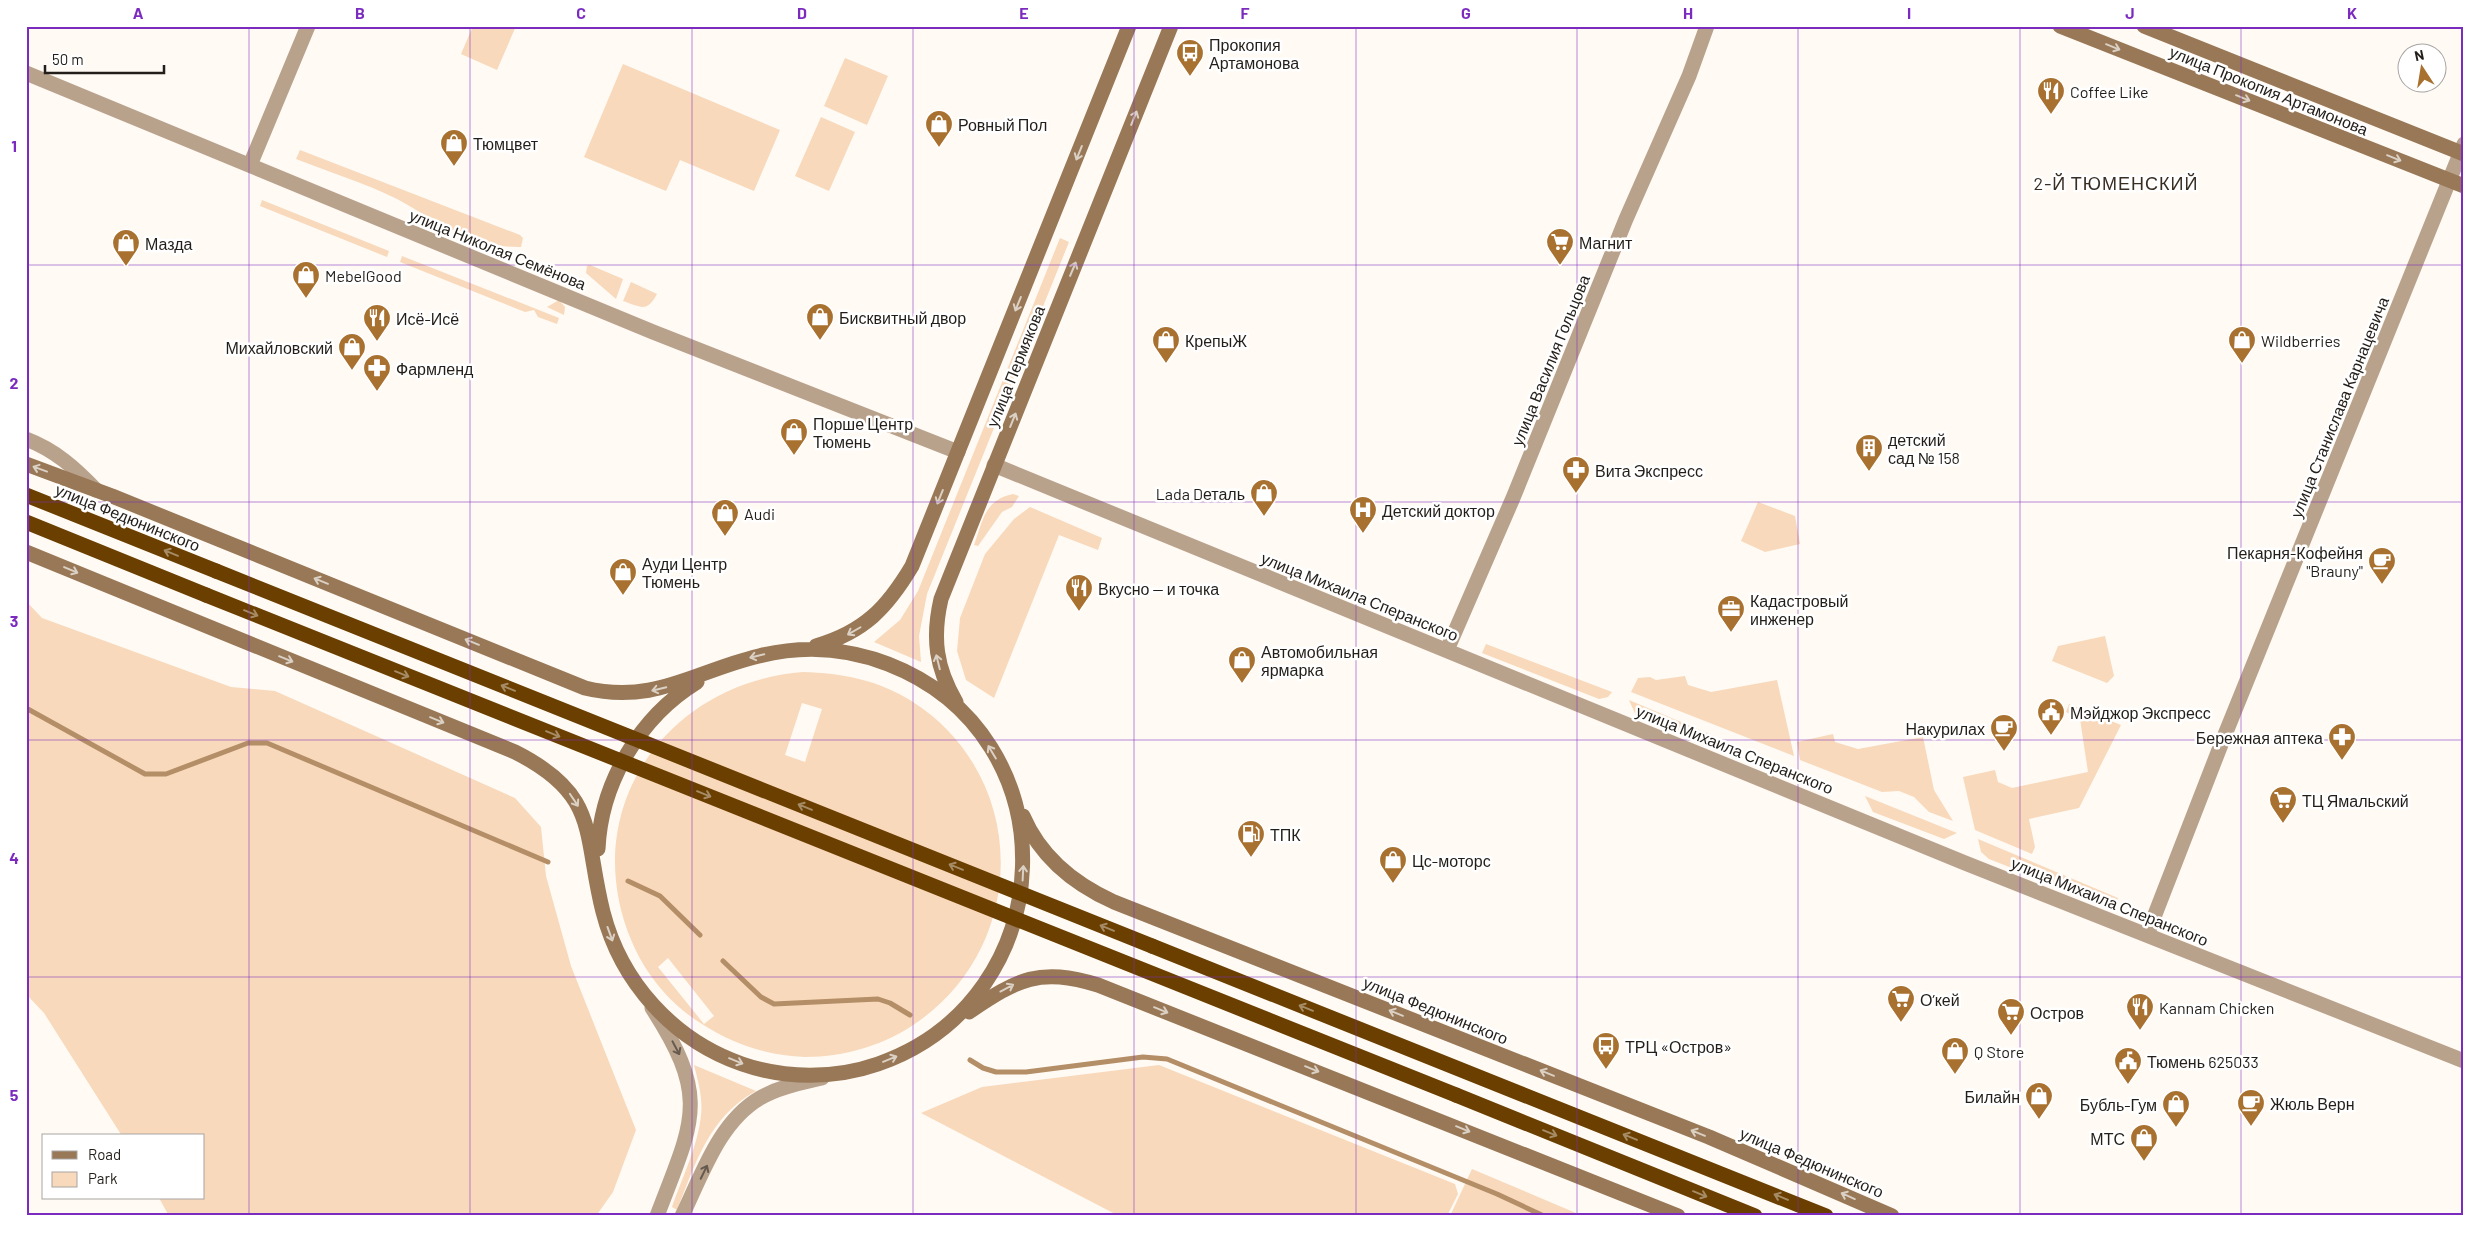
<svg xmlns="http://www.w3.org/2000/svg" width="2490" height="1242" font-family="Barlow,sans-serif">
  <rect width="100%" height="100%" fill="#fffaf4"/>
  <!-- green -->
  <path fill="#f8d9bb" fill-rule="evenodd" d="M473 26H516L497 70 461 54Z
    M845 58 888 76 867 125 824 106Z
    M623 64 780 130 754 191 680 160 666 191 584 157Z
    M821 117 855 132 829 191 795 176Z
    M300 150 520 235 523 238 521 247C473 248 437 221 397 199 365 183 329 172 296 159Z
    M262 200 389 251 387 257 260 206Z
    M1060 238 1069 242 927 594 919 636 921 662 874 642 900 620 918 591Z
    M402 256 559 318 557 324 538 317 534 310 525 312 400 262Z
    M590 265 623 279 616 299 586 273 587 266Z
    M631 282 657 294C647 313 641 307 623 301Z
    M559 300 565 307 564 315 547 307Z
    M1013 494 1019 496 1012 507 1002 512 978 546 974 545C983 521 984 500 1013 494Z
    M1758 502 1795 516 1800 544 1765 552 1741 541Z
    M1030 507 1102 538 1098 550 1059 535 994 698 966 680 957 651 960 618 985 554 1014 519Z
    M26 601 42 618 231 687 275 691 515 798 541 827 546 876 571 966 636 1130 613 1192 596 1216H169L159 1198H204V1136H122L44 1013 26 994Z
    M2105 636 2114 676 2107 683 2052 661 2058 646Z
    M1486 644 1612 692 1608 697 1599 699 1482 653Z
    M803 672C842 673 879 680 913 702 1028 776 1030 942 919 1021 886 1045 845 1057 805 1057 768 1056 733 1044 702 1024 671 1005 646 975 632 942 576 811 665 683 803 672ZM802 703 822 709 805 762 785 755ZM668 958 714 1016 704 1024 658 967Z
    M1685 676 1688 685 1711 692 1777 680 1794 756 1631 692 1638 678 1650 677 1656 680Z
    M1629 700 1714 736 1694 739 1637 718Z
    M2069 704 2121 725 2079 808 2029 819 2035 847 2032 854 1975 830 1963 777 1995 770 1998 782 2012 788 2088 772 2080 719 2066 712Z
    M1833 734 1835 742 1858 749 1923 737 1934 790 1953 821 1929 812 1914 797 1899 791 1882 792 1800 760 1797 742Z
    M1865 796 1957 833 1944 839 1873 812Z
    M1978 839 2118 898 2115 909 1989 859 1981 852Z
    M694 1065 756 1091C709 1117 696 1162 677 1210L672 1207C682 1178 698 1146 701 1115 703 1098 698 1081 694 1065Z
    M1159 1065 1455 1184 1458 1194 1447 1216H1119L921 1113 982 1087Z
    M1472 1169 1583 1216H1450Z"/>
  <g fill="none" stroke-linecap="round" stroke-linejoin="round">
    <!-- stream -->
    <path stroke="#b48e67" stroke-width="5" d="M26 708 145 774H166L248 743H267L548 862
      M628 881 660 896 700 935
      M723 961 761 997 774 1004 878 999 890 1003 910 1015
      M970 1060 983 1068 996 1072H1026L1143 1057 1167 1059 1497 1194 1544 1216"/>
    <!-- street -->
    <path stroke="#b9a28c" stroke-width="15" d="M26 73 653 332 958 452
      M250 165 308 26
      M26 439C55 450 75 468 96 490
      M994 465 1965 863 2464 1061
      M1447 650 1513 498 1626 219 1689 76 1707 26
      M2147 935 2222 742 2464 144
      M652 1008C711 1099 693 1121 657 1216
      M682 1216C702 1175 719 1122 760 1098 779 1087 801 1083 822 1078"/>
    <!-- secondary -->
    <path stroke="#987857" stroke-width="15" d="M2060 26 2464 186
      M2144 26 2464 154
      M26 464 112 496 585 688C654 705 695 671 759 656 802 645 847 648 888 664 1074 736 1064 999 878 1064 835 1079 785 1079 742 1064 673 1040 621 982 603 912 583 833 600 795 515 752L26 552
      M816 646C864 632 887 608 912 566L1129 26
      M956 702C936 668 932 638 941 599L1171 26
      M1023 816C1041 858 1074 884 1114 902L1709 1137 1892 1216
      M598 849C601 782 640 717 697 682
      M969 1012C1018 979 1039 967 1098 985L1678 1216"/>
    <!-- highway -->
    <path stroke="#6a3f00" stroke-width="15" d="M26 495 216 571
      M26 522 206 595
      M1152 946 1826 1216
      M1456 1095 1755 1216"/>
    <!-- highway-bridge -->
    <path stroke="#6a3f00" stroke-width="15" d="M216 571 1152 946
      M206 595 1456 1095"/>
  </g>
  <!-- one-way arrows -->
  <defs><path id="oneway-shaft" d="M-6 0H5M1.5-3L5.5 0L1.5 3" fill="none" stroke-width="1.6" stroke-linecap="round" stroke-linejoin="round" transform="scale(1.25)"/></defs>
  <g stroke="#dbd0c4">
    <use href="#oneway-shaft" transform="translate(2113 47) rotate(22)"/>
    <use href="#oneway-shaft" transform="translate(2243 98) rotate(22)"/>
    <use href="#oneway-shaft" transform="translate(1134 118) rotate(-68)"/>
    <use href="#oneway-shaft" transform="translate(1079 153) rotate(112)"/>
    <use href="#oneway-shaft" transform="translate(2394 158) rotate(22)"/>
    <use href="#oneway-shaft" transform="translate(1073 269) rotate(-67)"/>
    <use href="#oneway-shaft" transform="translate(1018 304) rotate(112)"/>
    <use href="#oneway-shaft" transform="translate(1013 420) rotate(-68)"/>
    <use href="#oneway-shaft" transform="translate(40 469) rotate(-160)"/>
    <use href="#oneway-shaft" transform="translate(940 497) rotate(112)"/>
    <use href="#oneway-shaft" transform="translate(71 570) rotate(23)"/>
    <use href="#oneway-shaft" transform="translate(321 581) rotate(-158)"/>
    <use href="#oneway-shaft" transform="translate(854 631) rotate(150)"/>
    <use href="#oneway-shaft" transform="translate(472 642) rotate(-158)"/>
    <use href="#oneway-shaft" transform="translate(757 656) rotate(166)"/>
    <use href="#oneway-shaft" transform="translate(286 659) rotate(22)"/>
    <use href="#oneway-shaft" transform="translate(938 662) rotate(-104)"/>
    <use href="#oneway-shaft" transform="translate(659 689) rotate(166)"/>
    <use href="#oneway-shaft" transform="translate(437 720) rotate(22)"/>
    <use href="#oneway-shaft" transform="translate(992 752) rotate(-121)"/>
    <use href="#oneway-shaft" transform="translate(574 800) rotate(56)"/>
    <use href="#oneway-shaft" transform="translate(1023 873) rotate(-87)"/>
    <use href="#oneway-shaft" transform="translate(610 934) rotate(70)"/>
    <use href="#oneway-shaft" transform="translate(1007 988) rotate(-28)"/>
    <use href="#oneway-shaft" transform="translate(1161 1010) rotate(22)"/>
    <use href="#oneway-shaft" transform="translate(1396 1013) rotate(-158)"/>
    <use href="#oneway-shaft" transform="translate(890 1059) rotate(-22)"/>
    <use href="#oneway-shaft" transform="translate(736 1061) rotate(22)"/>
    <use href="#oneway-shaft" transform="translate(1312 1069) rotate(22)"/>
    <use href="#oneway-shaft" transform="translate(1547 1073) rotate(-158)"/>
    <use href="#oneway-shaft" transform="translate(1463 1129) rotate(22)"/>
    <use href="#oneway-shaft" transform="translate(1698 1133) rotate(-158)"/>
    <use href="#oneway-shaft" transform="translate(1848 1196) rotate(-156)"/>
  </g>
  <g stroke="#a68c66">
    <use href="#oneway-shaft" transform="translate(171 553) rotate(-158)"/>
    <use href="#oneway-shaft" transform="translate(251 613) rotate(22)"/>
    <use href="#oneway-shaft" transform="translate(402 674) rotate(22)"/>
    <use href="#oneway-shaft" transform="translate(508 688) rotate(-158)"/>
    <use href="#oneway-shaft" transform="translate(553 734) rotate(22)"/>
    <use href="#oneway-shaft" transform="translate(704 794) rotate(22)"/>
    <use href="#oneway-shaft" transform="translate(805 807) rotate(-158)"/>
    <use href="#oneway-shaft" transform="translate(956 867) rotate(-158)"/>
    <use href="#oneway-shaft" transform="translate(1107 928) rotate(-158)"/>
    <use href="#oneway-shaft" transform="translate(1306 1008) rotate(-158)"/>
    <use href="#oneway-shaft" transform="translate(1550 1133) rotate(22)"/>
    <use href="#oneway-shaft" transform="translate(1630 1137) rotate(-158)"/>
    <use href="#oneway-shaft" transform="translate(1700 1194) rotate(22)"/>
    <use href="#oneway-shaft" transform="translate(1781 1197) rotate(-158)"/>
  </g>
  <g stroke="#66594d">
    <use href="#oneway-shaft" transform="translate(676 1048) rotate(62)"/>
    <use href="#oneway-shaft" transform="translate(704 1172) rotate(-64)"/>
  </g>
  <!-- grid -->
  <path fill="none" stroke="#7b2cbf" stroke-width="1" stroke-opacity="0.55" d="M249 26V1216M470 26V1216M692 26V1216M913 26V1216M1134 26V1216M1356 26V1216M1577 26V1216M1798 26V1216M2020 26V1216M2241 26V1216M26 265H2464M26 502H2464M26 740H2464M26 977H2464"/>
  <!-- icons -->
  <defs>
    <symbol id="bus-pin" viewBox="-11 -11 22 30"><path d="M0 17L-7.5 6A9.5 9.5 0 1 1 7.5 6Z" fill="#a9712f" stroke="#fff"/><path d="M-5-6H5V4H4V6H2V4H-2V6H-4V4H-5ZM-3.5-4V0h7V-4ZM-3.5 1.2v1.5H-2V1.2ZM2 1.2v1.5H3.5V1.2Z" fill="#fff"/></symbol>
    <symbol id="restaurant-pin" viewBox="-11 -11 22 30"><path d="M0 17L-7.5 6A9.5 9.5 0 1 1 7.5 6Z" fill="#a9712f" stroke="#fff"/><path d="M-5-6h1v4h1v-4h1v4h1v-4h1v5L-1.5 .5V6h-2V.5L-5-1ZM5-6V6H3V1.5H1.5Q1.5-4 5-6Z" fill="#fff"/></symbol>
    <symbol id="shop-pin" viewBox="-11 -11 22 30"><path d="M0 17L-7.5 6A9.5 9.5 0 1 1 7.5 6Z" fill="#a9712f" stroke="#fff"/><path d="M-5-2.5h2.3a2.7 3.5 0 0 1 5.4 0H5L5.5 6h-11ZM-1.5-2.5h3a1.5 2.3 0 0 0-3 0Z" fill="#fff"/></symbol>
    <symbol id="supermarket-pin" viewBox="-11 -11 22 30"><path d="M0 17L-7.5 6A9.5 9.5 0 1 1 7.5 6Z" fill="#a9712f" stroke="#fff"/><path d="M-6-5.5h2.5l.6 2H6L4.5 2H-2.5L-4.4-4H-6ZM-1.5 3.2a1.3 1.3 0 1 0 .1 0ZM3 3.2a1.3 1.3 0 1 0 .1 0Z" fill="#fff"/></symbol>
    <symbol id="pharmacy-pin" viewBox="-11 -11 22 30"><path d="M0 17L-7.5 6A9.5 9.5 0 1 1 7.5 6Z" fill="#a9712f" stroke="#fff"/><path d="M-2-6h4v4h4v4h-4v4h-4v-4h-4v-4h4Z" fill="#fff"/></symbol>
    <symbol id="building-pin" viewBox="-11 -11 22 30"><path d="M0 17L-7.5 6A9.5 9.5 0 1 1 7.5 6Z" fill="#a9712f" stroke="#fff"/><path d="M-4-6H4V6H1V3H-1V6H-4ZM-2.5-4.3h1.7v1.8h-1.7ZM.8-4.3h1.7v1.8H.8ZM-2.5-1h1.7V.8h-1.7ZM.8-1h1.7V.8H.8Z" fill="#fff"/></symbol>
    <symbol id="hospital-pin" viewBox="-11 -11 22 30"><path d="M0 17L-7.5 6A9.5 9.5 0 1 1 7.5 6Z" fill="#a9712f" stroke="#fff"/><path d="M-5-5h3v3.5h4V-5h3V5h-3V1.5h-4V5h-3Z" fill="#fff"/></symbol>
    <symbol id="cafe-pin" viewBox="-11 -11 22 30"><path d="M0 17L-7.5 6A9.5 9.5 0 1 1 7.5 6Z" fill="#a9712f" stroke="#fff"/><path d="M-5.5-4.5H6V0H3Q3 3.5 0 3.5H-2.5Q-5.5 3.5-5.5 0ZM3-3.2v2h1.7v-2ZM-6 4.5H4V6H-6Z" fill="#fff"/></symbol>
    <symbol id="office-pin" viewBox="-11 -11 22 30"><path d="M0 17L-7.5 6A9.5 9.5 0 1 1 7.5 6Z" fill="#a9712f" stroke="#fff"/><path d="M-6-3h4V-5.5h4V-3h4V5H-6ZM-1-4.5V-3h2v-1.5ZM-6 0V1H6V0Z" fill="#fff"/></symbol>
    <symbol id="civic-pin" viewBox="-11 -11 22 30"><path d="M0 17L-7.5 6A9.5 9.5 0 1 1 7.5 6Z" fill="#a9712f" stroke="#fff"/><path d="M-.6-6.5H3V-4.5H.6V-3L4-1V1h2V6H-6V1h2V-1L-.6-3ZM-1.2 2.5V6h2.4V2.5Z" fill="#fff"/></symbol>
    <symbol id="fuel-pin" viewBox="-11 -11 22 30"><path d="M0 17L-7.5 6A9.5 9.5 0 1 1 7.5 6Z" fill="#a9712f" stroke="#fff"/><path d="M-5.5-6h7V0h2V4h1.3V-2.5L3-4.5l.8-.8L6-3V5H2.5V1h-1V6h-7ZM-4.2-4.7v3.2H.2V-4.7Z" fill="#fff"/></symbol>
  </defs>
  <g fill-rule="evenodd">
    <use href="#bus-pin" x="1174" y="37" width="32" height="43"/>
    <use href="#restaurant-pin" x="2035" y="75" width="32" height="43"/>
    <use href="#shop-pin" x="923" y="108" width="32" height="43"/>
    <use href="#shop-pin" x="438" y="127" width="32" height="43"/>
    <use href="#supermarket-pin" x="1544" y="226" width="32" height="43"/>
    <use href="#shop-pin" x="110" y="227" width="32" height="43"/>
    <use href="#shop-pin" x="290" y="259" width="32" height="43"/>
    <use href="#shop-pin" x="804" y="301" width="32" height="43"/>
    <use href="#restaurant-pin" x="361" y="302" width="32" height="43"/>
    <use href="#shop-pin" x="1150" y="324" width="32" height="43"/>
    <use href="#shop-pin" x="2226" y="324" width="32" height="43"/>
    <use href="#shop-pin" x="336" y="331" width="32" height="43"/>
    <use href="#pharmacy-pin" x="361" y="352" width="32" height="43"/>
    <use href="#shop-pin" x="778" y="416" width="32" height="43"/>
    <use href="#building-pin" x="1853" y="432" width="32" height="43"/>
    <use href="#pharmacy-pin" x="1560" y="454" width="32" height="43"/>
    <use href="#shop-pin" x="1248" y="477" width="32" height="43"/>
    <use href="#hospital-pin" x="1347" y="494" width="32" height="43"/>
    <use href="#shop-pin" x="709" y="497" width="32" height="43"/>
    <use href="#cafe-pin" x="2366" y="545" width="32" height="43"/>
    <use href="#shop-pin" x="607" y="556" width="32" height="43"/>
    <use href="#restaurant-pin" x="1063" y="572" width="32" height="43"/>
    <use href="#office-pin" x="1715" y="593" width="32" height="43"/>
    <use href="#shop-pin" x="1226" y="644" width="32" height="43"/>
    <use href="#civic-pin" x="2035" y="696" width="32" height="43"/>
    <use href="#cafe-pin" x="1988" y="712" width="32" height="43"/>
    <use href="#pharmacy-pin" x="2326" y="721" width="32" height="43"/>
    <use href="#supermarket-pin" x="2267" y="784" width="32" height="43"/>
    <use href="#fuel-pin" x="1235" y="818" width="32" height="43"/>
    <use href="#shop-pin" x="1377" y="844" width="32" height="43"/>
    <use href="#supermarket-pin" x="1885" y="983" width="32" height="43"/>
    <use href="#restaurant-pin" x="2124" y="991" width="32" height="43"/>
    <use href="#supermarket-pin" x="1995" y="996" width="32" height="43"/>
    <use href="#bus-pin" x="1590" y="1030" width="32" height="43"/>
    <use href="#shop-pin" x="1939" y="1035" width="32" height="43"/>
    <use href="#civic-pin" x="2112" y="1045" width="32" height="43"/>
    <use href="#shop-pin" x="2023" y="1080" width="32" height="43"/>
    <use href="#cafe-pin" x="2235" y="1087" width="32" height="43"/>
    <use href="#shop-pin" x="2160" y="1088" width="32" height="43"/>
    <use href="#shop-pin" x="2128" y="1122" width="32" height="43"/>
  </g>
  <g text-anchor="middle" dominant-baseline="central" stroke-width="5" stroke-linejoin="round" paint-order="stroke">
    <!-- poi labels -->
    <g font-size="16" fill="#231e19" stroke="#fff" text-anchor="start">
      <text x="1209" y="44">Прокопия<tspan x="1209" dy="18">Артамонова</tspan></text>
      <text x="2070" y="91">Coffee Like</text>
      <text x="958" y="124">Ровный Пол</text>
      <text x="473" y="143">Тюмцвет</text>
      <text x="1579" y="242">Магнит</text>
      <text x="145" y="243">Мазда</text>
      <text x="325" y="275">MebelGood</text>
      <text x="839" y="317">Бисквитный двор</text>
      <text x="396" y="318">Исё-Исё</text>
      <text x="1185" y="340">КрепыЖ</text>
      <text x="2261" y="340">Wildberries</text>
      <text x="333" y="347" text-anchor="end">Михайловский</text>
      <text x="396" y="368">Фармленд</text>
      <text x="813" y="423">Порше Центр<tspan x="813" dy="18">Тюмень</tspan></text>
      <text x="1888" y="439">детский<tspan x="1888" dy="18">сад № 158</tspan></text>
      <text x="1595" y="470">Вита Экспресс</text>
      <text x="1245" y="493" text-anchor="end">Lada Dеталь</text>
      <text x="1382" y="510">Детский доктор</text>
      <text x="744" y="513">Audi</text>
      <text x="2363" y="552" text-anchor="end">Пекарня-Кофейня<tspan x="2363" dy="18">"Brauny"</tspan></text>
      <text x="642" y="563">Ауди Центр<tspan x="642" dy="18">Тюмень</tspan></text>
      <text x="1098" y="588">Вкусно — и точка</text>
      <text x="1750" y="600">Кадастровый<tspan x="1750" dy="18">инженер</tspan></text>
      <text x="1261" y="651">Автомобильная<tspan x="1261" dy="18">ярмарка</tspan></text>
      <text x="2070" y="712">Мэйджор Экспресс</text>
      <text x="1985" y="728" text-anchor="end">Накурилах</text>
      <text x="2323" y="737" text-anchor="end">Бережная аптека</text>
      <text x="2302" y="800">ТЦ Ямальский</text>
      <text x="1270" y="834">ТПК</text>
      <text x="1412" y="860">Цс-моторс</text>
      <text x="1920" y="999">О’кей</text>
      <text x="2159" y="1007">Kannam Chicken</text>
      <text x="2030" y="1012">Остров</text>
      <text x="1625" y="1046">ТРЦ «Остров»</text>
      <text x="1974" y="1051">Q Store</text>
      <text x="2147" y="1061">Тюмень 625033</text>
      <text x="2020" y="1096" text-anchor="end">Билайн</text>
      <text x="2270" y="1103">Жюль Верн</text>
      <text x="2157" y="1104" text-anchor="end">Бубль-Гум</text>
      <text x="2125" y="1138" text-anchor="end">МТС</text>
    </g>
    <!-- street labels -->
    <g font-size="16" fill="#231e19" stroke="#fff">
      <text transform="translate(2269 90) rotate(22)">улица Прокопия Артамонова</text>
      <text transform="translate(498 249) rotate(22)">улица Николая Семёнова</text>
      <text transform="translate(1550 360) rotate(-68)">улица Василия Гольцова</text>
      <text transform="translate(1015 366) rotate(-68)">улица Пермякова</text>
      <text transform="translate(2339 407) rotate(-68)">улица Станислава Карнацевича</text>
      <text transform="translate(128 517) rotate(22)">улица Федюнинского</text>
      <text transform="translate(1360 596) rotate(22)">улица Михаила Сперанского</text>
      <text transform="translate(1735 749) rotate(22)">улица Михаила Сперанского</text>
      <text transform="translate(2110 901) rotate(22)">улица Михаила Сперанского</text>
      <text transform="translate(1436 1010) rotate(22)">улица Федюнинского</text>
      <text transform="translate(1812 1162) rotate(23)">улица Федюнинского</text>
    </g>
    <!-- neighbourhood labels -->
    <g font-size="18" letter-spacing="1" fill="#382e24" stroke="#fff">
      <text x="2116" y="183">2-Й ТЮМЕНСКИЙ</text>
    </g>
  </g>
  <!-- border -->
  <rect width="2490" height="1242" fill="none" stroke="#ffffff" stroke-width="55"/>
  <!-- legend -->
  <rect x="42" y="1134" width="162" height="65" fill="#ffffff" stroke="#a7a5a3"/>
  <rect x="52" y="1151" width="25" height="8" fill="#987857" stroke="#a7a5a3"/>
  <text x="88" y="1160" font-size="15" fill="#231e19">Road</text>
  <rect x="52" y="1172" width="25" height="15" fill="#f8d9bb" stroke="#a7a5a3"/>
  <text x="88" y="1184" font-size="15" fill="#231e19">Park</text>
  <!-- north arrow -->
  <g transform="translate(2422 68) rotate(348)"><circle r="24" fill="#ffffff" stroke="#a7a5a3"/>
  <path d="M0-4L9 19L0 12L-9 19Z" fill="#a9712f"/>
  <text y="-8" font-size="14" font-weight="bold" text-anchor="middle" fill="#231e19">N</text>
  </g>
  <!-- scale -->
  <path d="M45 65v8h119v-8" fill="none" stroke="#231e19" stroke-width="2.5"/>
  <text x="52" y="65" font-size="15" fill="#231e19" stroke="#ffffff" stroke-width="4" paint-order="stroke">50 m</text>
  <rect x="28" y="28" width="2434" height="1186" fill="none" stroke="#7b2cbf" stroke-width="2"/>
  <g font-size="16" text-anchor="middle" font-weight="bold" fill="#7b2cbf">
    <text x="138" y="19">A</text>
    <text x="360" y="19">B</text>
    <text x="581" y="19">C</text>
    <text x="802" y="19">D</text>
    <text x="1024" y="19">E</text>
    <text x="1245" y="19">F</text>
    <text x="1466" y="19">G</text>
    <text x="1688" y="19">H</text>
    <text x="1909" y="19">I</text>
    <text x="2130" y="19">J</text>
    <text x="2352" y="19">K</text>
    <text x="14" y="152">1</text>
    <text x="14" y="389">2</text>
    <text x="14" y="627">3</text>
    <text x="14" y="864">4</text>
    <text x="14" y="1101">5</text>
  </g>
</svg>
